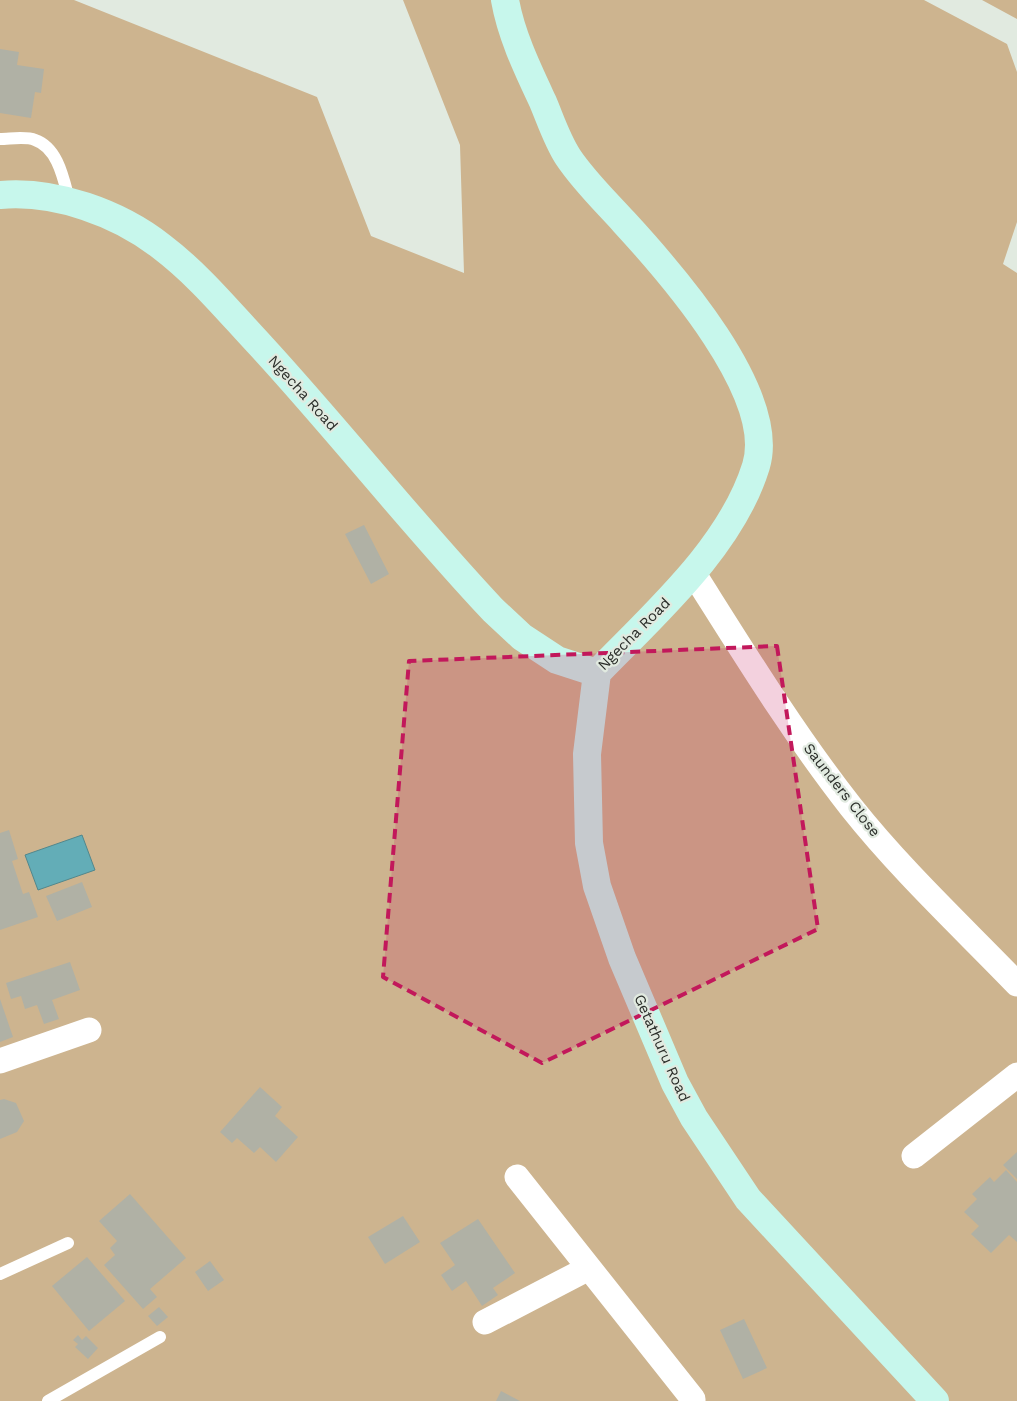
<svg xmlns="http://www.w3.org/2000/svg" width="1017" height="1401" font-family="'Work Sans',sans-serif">
  <rect width="100%" height="100%" fill="#e1eae0"/>
  <!-- green -->
  <path fill="#cdb48f" d="M0 0H74L317 97 371 236 464 273 460 145 403 0H924L1007 44 1017 72V222L1003 264 1017 273V1401H0Z
    M982 0H1017V19Z"/>
  <!-- water -->
  <path fill="#63adb7" stroke="#52878c" d="M82 835 95 870 38 890 25 855Z"/>
  <!-- building -->
  <path fill="#b0b1a5" d="M0 49 19 52 17 65 44 69 41 93 35 92 31 118 0 113Z
    M364 525 389 574 371 584 345 534Z
    M9 830 18 859 12 861 23 894 29 892 38 917 0 930V833Z
    M82 882 92 907 57 921 46 896Z
    M70 962 80 990 52 1000 59 1019 44 1024 37 1005 25 1009 21 996 11 999 6 983Z
    M0 999 13 1037 0 1042Z
    M260 1087 282 1107 275 1116 298 1137 276 1162 260 1147 254 1153 237 1138 232 1143 220 1132Z
    M4 1099 16 1103 24 1121 17 1132 0 1139V1100Z
    M1017 1152V1179L1003 1165Z
    M1006 1170 1017 1182V1242L1009 1235 991 1253 971 1234 979 1226 964 1212 977 1199 972 1194 990 1177 994 1182Z
    M130 1194 186 1258 150 1289 157 1297 143 1309 104 1265 115 1255 110 1248 117 1241 99 1221Z
    M403 1216 420 1242 385 1264 368 1237Z
    M478 1219 515 1273 493 1288 498 1295 482 1306 466 1281 452 1291 441 1275 455 1265 440 1243Z
    M87 1257 125 1301 89 1331 52 1286Z
    M210 1261 224 1280 208 1291 195 1272Z
    M159 1307 168 1317 157 1326 148 1316Z
    M744 1319 767 1368 743 1379 720 1330Z
    M78 1335 82 1340 86 1336 98 1348 88 1359 75 1347 78 1344 73 1340Z
    M501 1391 520 1401H496Z"/>
  <g fill="none" stroke-linecap="round" stroke-linejoin="round">
    <!-- lane -->
    <path stroke="#fff" stroke-width="12" d="M0 139C10 139 26 136 35 140 59 148 64 182 70 203
      M0 1274 68 1243
      M48 1401 160 1337"/>
    <!-- street -->
    <path stroke="#fff" stroke-width="25" d="M694 574C744 653 793 733 851 807 901 870 961 926 1017 984
      M0 1061 89 1030
      M914 1156 1017 1075
      M517 1177 693 1399V1401
      M485 1322 589 1268"/>
    <!-- secondary -->
    <path stroke="#c7f7ec" stroke-width="28" d="M505 0C511 35 528 70 543 102 551 121 557 140 568 157 584 181 605 201 624 222 670 272 778 394 756 466 731 547 654 614 597 673
      M0 195C55 190 119 213 162 247 199 275 229 312 261 346 340 432 413 525 493 610L522 637 557 660 597 673
      M597 673 587 754 589 843 597 886 622 958 675 1083 694 1118 748 1199 935 1401"/>
  </g>
  <!-- marked area -->
  <path fill="#c2185b" fill-opacity="0.2" stroke="#c2185b" stroke-width="4" stroke-dasharray="10 6" stroke-linejoin="round" d="M777 646 818 929 542 1063 383 977 409 661Z"/>
  <g text-anchor="middle" dominant-baseline="central" stroke-width="4.5" stroke-linejoin="round" paint-order="stroke">
    <!-- street labels -->
    <g font-size="15" fill="#2a2d29" stroke="#e1eae0">
      <text transform="translate(303 393) rotate(48)">Ngecha Road</text>
      <text transform="translate(634 634) rotate(-45)">Ngecha Road</text>
      <text transform="translate(842 790) rotate(52)">Saunders Close</text>
      <text transform="translate(662 1048) rotate(66)">Getathuru Road</text>
    </g>
  </g>
</svg>
